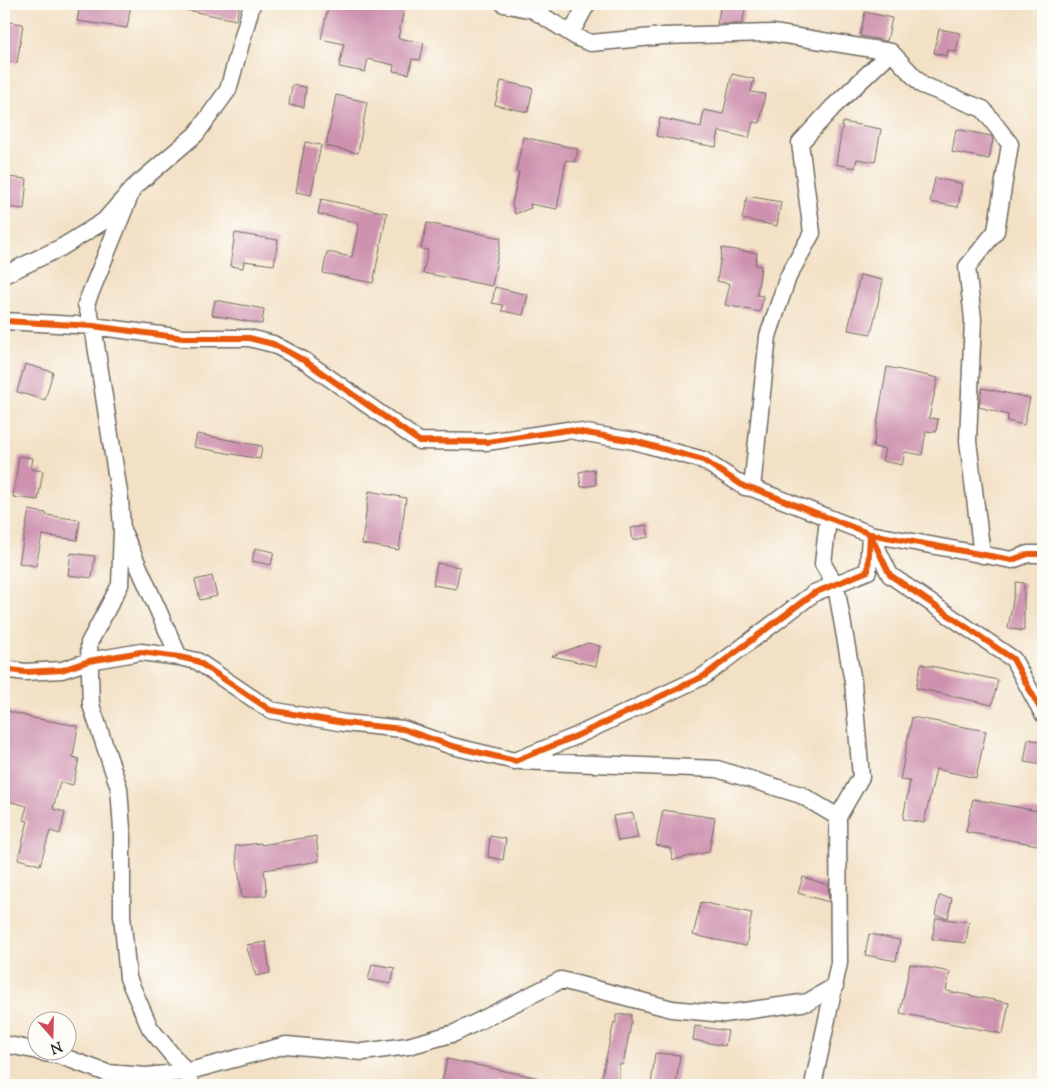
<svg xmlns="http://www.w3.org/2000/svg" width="1047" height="1089" font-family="'Sorts Mill Goudy',serif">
  <rect width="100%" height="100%" fill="#fdfcf7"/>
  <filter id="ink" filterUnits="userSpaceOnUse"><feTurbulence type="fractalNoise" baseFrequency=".02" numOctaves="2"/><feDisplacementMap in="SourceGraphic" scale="10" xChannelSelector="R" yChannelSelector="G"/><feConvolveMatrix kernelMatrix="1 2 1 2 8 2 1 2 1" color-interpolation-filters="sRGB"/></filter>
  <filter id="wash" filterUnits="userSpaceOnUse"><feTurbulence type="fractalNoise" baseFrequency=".0096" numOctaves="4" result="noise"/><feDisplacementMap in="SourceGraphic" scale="20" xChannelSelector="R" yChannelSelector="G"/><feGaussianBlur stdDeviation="1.12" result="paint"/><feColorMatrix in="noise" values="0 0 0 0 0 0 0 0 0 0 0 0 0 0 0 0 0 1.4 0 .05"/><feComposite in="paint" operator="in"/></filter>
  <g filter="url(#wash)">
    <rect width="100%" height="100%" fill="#f3e1c6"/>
    <g id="blocks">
      <!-- building -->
      <path fill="#ce92af" d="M80 4H131L127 28 77 21Z
        M187 4H240L236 20 186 10Z
        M329 4H375L404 9 398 38 424 43 420 60 412 59 409 74 393 71 394 65 368 59 365 72 339 67 344 44 321 39Z
        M721 4H746L742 24H717Z
        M865 12 892 18 887 41 860 36Z
        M4 21 23 24 17 63 4 61Z
        M939 29 960 33 956 52 948 50 947 56 934 53Z
        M732 74 754 79 751 92 765 94 760 123 753 122 749 138 719 131 716 147 656 136 660 118 701 127 704 110 723 114Z
        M501 81 533 88 528 112 495 105Z
        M292 85 306 87 304 107 289 105Z
        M336 95 367 102 358 153 326 146Z
        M843 122 881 129 875 162 857 159 855 168 836 164Z
        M956 129 991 136 993 139 989 159 952 152Z
        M523 137 578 149 575 162 566 160 557 209 530 204 531 208 515 214 512 204 519 172H516Z
        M305 142 321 145 311 195 296 192Z
        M7 177 27 179 24 209 4 207Z
        M935 178 962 184 958 207 930 202Z
        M747 196 781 202 777 226 742 219Z
        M321 199 387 213 373 283 323 273 327 252 352 257 359 223 318 214Z
        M427 223 501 238 492 286 423 273 428 250 421 249Z
        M235 233 278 240 274 265 244 261 243 268 230 266Z
        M722 248 757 253 755 265 761 266 757 295 763 296 760 312 725 305 730 284 717 281Z
        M860 275 883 280 871 334 848 330Z
        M495 287 528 295 523 315 502 311 503 305 492 303Z
        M215 300 264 309 262 324 212 315Z
        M25 364 53 372 45 400 17 392Z
        M887 367 938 378 929 418 938 419 936 432 926 431 922 455 905 452 902 465 882 461 885 449 873 447Z
        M982 388 1030 398 1024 425 1007 421 1008 415 979 407Z
        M197 434 262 446 260 459 194 447Z
        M19 456 33 458 31 469 43 471 38 500 13 497Z
        M594 469 596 485 581 487 579 472Z
        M369 491 406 498 399 550 362 544Z
        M29 510 46 513V515L80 520 77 540 42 535 36 566 19 563Z
        M646 525 649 537 633 540 631 528Z
        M255 548 274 552 271 565 252 561Z
        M71 553 95 556 92 578 68 575Z
        M437 563 460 567 456 589 433 585Z
        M212 576 217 596 200 600 195 580Z
        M1016 582 1024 583V631L1008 628Z
        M588 643 600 646 596 666 552 656Z
        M921 664 998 680 992 705 916 688Z
        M4 710 33 718 78 726 73 757 79 759 73 785 60 782 53 809 65 812 60 834 50 831 40 865 18 859 28 821 23 820 27 806 4 800Z
        M912 717 986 731 976 778 936 769 924 823 903 819 910 781 900 780Z
        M1028 739 1043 742V765L1024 762Z
        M973 799 1043 812V846L966 832Z
        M663 810 715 818 709 852 673 860 670 848 656 845Z
        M633 813 638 838 618 841 613 816Z
        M316 836 319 861 264 870 267 895 242 898 235 846 261 843V845Z
        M490 836 506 839 503 860 488 857Z
        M803 877 828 885 829 902 798 893Z
        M939 896 952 898 948 918 935 915Z
        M701 902 752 913 746 946 693 935Z
        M936 918 969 922 966 943 932 939Z
        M869 934 900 940 896 961 865 955Z
        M266 942 270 973 256 976 246 945Z
        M372 964 395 968 391 984 368 980Z
        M910 964 950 972 946 991 1009 1003 1003 1034 900 1013Z
        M631 1014V1024L623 1064H619V1085H600L614 1022 616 1023V1015Z
        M695 1026 728 1031 725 1046 693 1040Z
        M655 1053 680 1055 676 1085H651Z
        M447 1059 539 1078 538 1085H512L498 1082V1085H441Z"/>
    </g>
  </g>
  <g filter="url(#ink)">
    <use href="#blocks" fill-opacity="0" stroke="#716b61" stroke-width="1"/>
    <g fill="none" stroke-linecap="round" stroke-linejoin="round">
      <defs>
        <path id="minor" d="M504 4 533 10 578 38 591 43 663 36 773 33 891 52 922 85 983 109 1010 144 996 231 967 267 973 319 968 441 982 555
          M571 33 587 4
          M133 188 86 304 93 326 120 499 122 530 120 585 89 643 91 705 119 788 122 829V915L128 978 150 1028 186 1072 192 1085
          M4 275 62 247 104 221 133 188 196 134 228 90 252 4
          M4 321 93 326 183 338H249L273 344 305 361 419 441 487 442 568 430 634 441 703 460 745 487 752 488 870 534 890 575 1013 659 1043 714
          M752 488 768 336 788 277 812 233 800 143 833 107 891 52
          M828 519 823 564 836 586 853 682 861 777 838 817
          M124 534 179 657
          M4 669 25 672 62 670 89 661 141 652 179 657 197 661 270 710 344 723 403 729 452 746 515 761 574 737 704 676 814 593 868 571 870 534 1012 560 1028 554H1043
          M520 761 717 769 801 795 838 817 839 963 813 1085
          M4 1044 38 1051
          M39 1052 61 1056 107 1073 146 1076 186 1072 286 1045 363 1052 408 1046 455 1033 561 980 672 1009 724 1014 808 1002 835 986"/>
      </defs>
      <!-- minor casing -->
      <use href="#minor" stroke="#716b61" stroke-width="19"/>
      <!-- minor -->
      <use href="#minor" stroke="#fff" stroke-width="16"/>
      <defs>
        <path id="cycleway" d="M4 321 93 326 183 338H249L273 344 305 361 419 441 487 442 568 430 634 441 703 460 745 487 752 488 870 534 890 575 1013 659 1043 714
          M4 669 25 672 62 670 89 661 141 652 179 657 197 661 270 710 344 723 403 729 452 746 515 761 574 737 704 676 814 593 868 571 870 534 1012 560 1028 554H1043"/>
      </defs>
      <!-- cycleway casing -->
      <use href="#cycleway" stroke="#fdfcf7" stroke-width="9"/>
      <!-- cycleway -->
      <use href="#cycleway" stroke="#e8590c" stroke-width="6"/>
    </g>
  </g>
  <!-- margin -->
  <rect width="1047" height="1089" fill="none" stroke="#fdfcf7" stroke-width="20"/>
  <!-- north arrow -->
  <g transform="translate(52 1036) rotate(160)"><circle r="24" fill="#fdfcf7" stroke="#a9a8a5"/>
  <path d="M0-4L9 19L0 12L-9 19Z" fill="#d1495b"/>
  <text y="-8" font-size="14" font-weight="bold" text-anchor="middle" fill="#2b2b2b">N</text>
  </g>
</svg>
